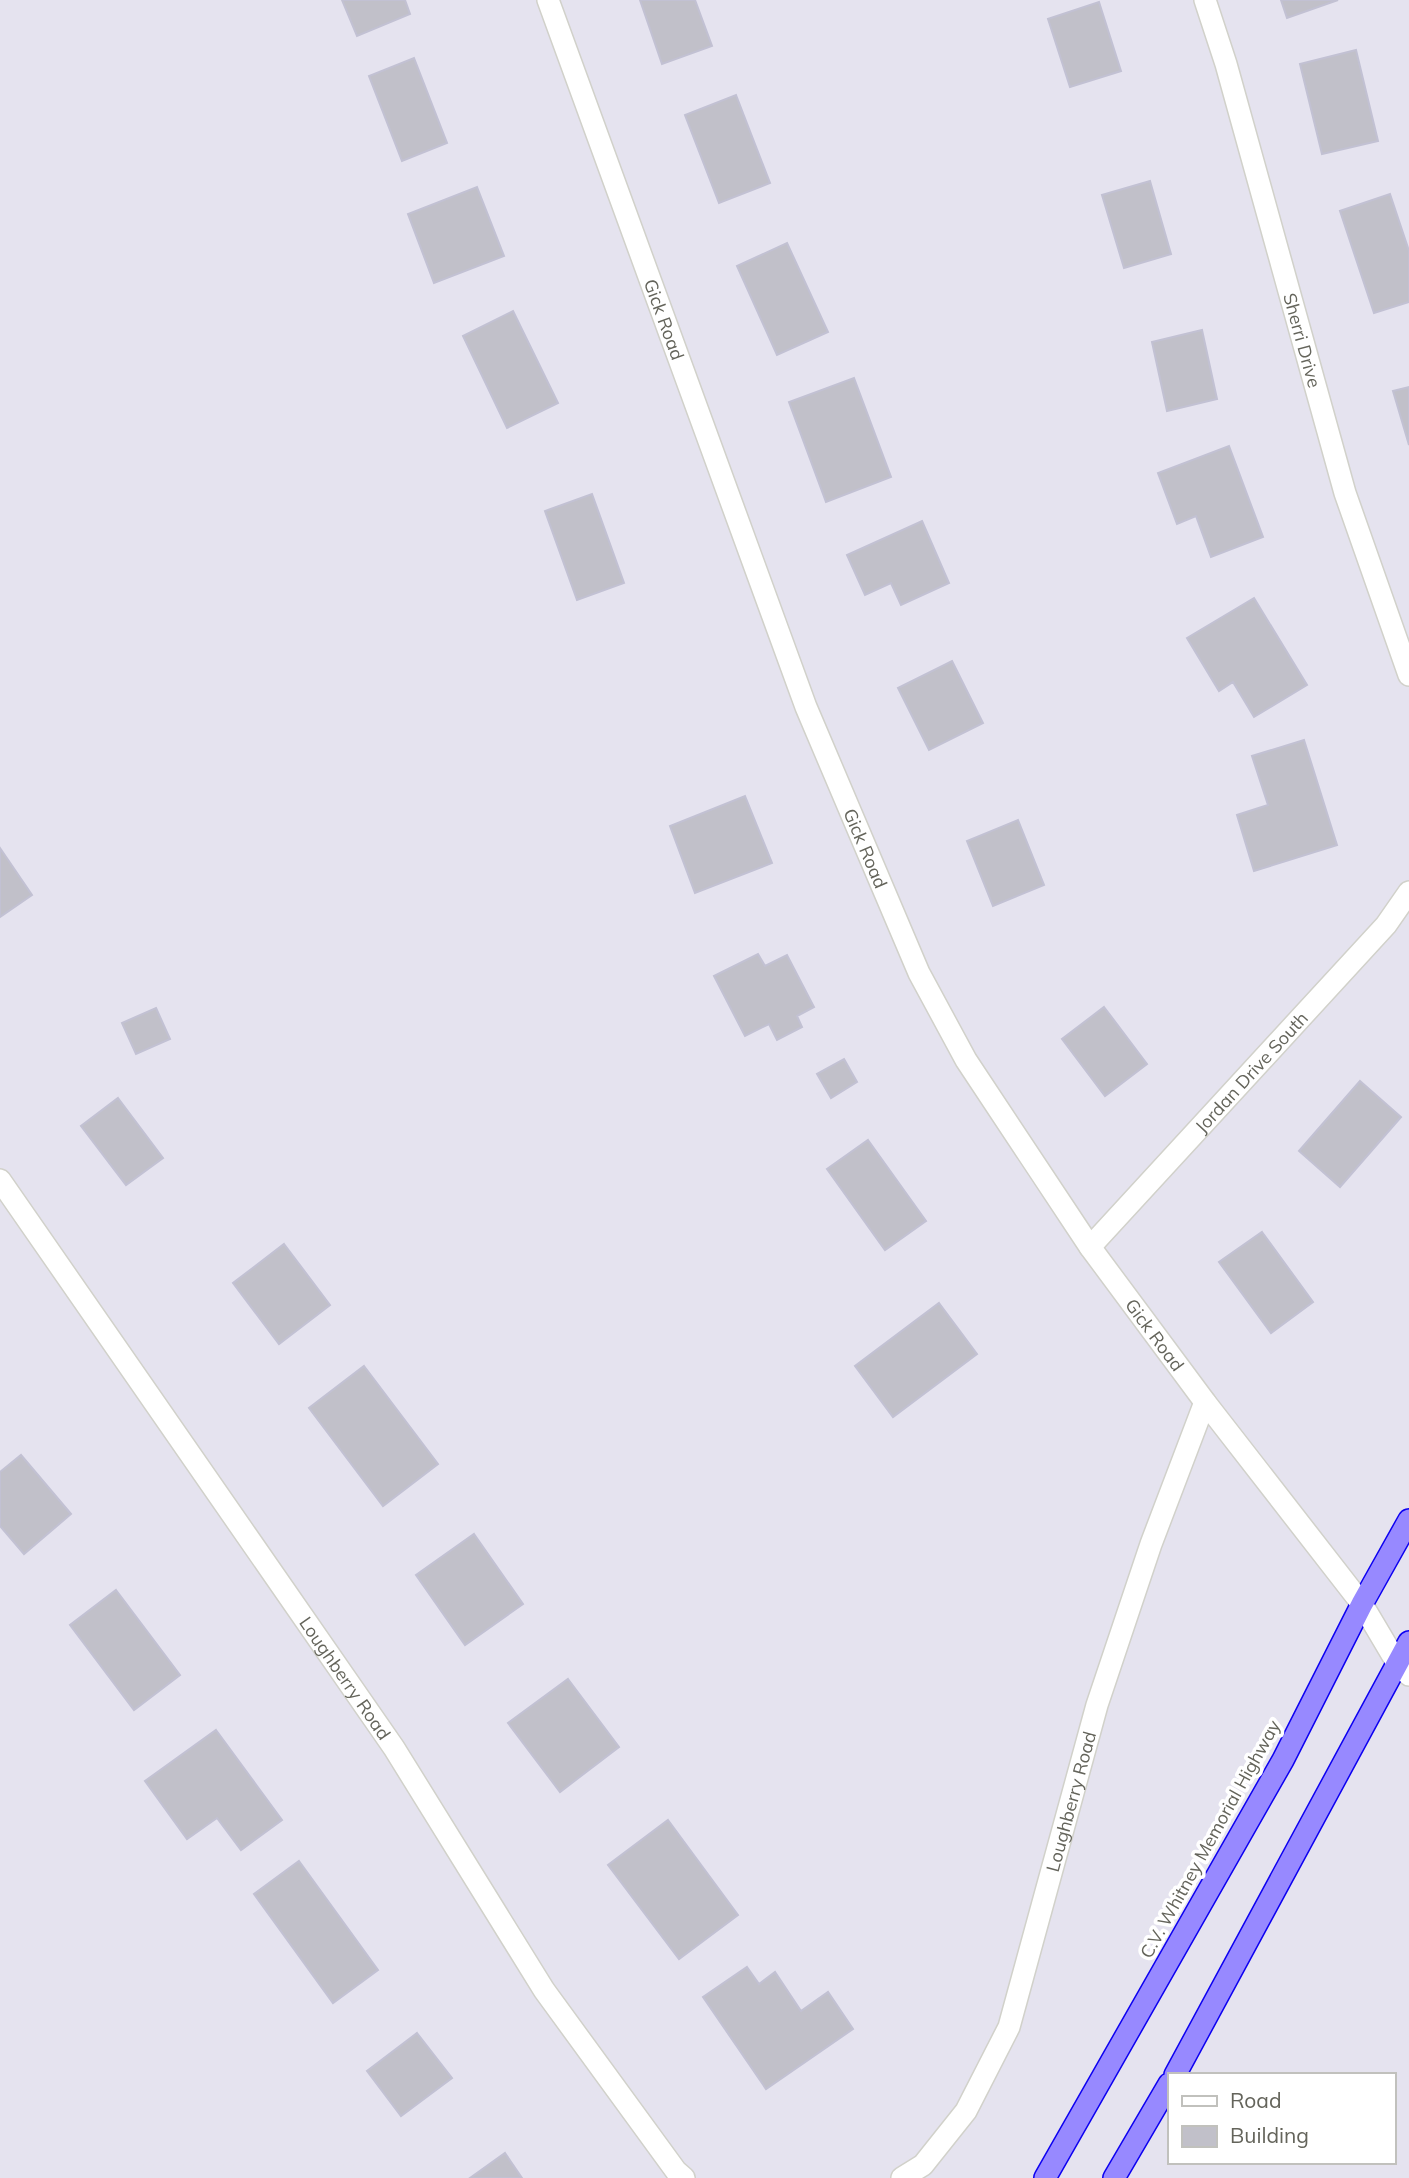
<svg xmlns="http://www.w3.org/2000/svg" width="1409" height="2178" font-family="Mulish,sans-serif">
  <rect width="100%" height="100%" fill="#e5e3ef"/>
  <!-- building -->
  <path fill="#c1c0c9" stroke="#c2c1d3" stroke-width="2" d="M342 0H405L410 14 357 36Z
    M640 0H695L712 46 662 64Z
    M1281 0H1338L1287 18Z
    M1099 2 1121 71 1070 87 1048 19Z
    M1356 50 1378 141 1322 154 1300 64Z
    M414 58 447 143 402 161 369 76Z
    M736 95 770 183 719 203 685 115Z
    M1150 181 1171 254 1124 268 1102 195Z
    M477 187 504 256 434 283 408 214Z
    M1390 194 1409 251V302L1374 313 1340 211Z
    M787 243 828 332 777 355 737 266Z
    M513 311 558 403 507 428 463 336Z
    M1202 330 1217 399 1167 411 1152 342Z
    M854 378 891 477 826 502 789 402Z
    M1409 387V445L1393 391Z
    M1229 446 1263 537 1211 557 1196 516 1177 524 1158 473Z
    M592 494 624 583 577 600 545 511Z
    M922 521 949 583 901 605 891 583 865 595 847 555Z
    M1254 598 1307 685 1254 717 1233 682 1219 691 1187 638Z
    M952 661 983 723 929 750 898 688Z
    M1304 740 1337 845 1254 871 1237 815 1268 805 1252 756Z
    M745 796 772 863 695 893 670 826Z
    M1018 820 1044 885 993 906 967 841Z
    M0 848 32 895 0 917Z
    M758 954 765 966 787 955 814 1007 797 1016 802 1027 777 1040 769 1024 745 1036 714 976Z
    M1104 1007 1147 1064 1105 1096 1062 1039Z
    M156 1008 170 1039 136 1054 122 1023Z
    M844 1059 857 1082 831 1098 817 1074Z
    M1360 1081 1401 1117 1340 1187 1299 1151Z
    M118 1098 163 1158 126 1185 81 1126Z
    M868 1140 926 1221 885 1250 827 1169Z
    M1262 1232 1313 1302 1271 1333 1219 1262Z
    M284 1244 330 1305 279 1344 233 1283Z
    M939 1303 977 1354 893 1417 855 1366Z
    M364 1366 438 1464 383 1506 309 1408Z
    M21 1455 71 1514 24 1554 0 1526V1472Z
    M474 1534 523 1604 465 1645 416 1575Z
    M116 1590 180 1675 134 1710 70 1625Z
    M568 1679 619 1747 560 1792 508 1723Z
    M216 1730 282 1820 241 1850 217 1818 187 1839 145 1781Z
    M668 1820 738 1915 679 1959 608 1865Z
    M299 1861 378 1970 333 2003 254 1894Z
    M747 1967 759 1984 775 1972 801 2011 828 1992 853 2029 766 2089 703 1997Z
    M417 2033 452 2078 401 2116 367 2071Z
    M505 2153 522 2178H470Z"/>
  <g fill="none" stroke-linecap="round" stroke-linejoin="round">
    <defs>
      <g id="minor">
        <path id="s1" d="M548 0 806 707 919 973 966 1060 1090 1247 1205 1402 1362 1604 1397 1663 1409 1675"/>
        <path id="s2" d="M1205 0 1226 64 1345 493 1409 675"/>
        <path id="s3" d="M0 1180 394 1748 544 1990 676 2171 684 2178"/>
        <path id="s4" d="M1090 1247 1386 925 1409 892"/>
        <path id="s5" d="M902 2178 923 2165 966 2111 1009 2027 1097 1705 1151 1544 1205 1402"/>
      </g>
      <path id="highway" d="M1175 2075 1409 1642
        M1045 2178 1283 1760 1362 1604 1409 1520
        M1114 2178 1169 2084"/>
    </defs>
    <!-- minor casing -->
    <use href="#minor" stroke="#d1d1ca" stroke-width="24"/>
    <!-- highway casing -->
    <use href="#highway" stroke="#0d00f1" stroke-width="24"/>
    <!-- minor -->
    <use href="#minor" stroke="#fff" stroke-width="21"/>
    <!-- highway -->
    <use href="#highway" stroke="#9789ff" stroke-width="21"/>
  </g>
  <g text-anchor="middle" dominant-baseline="central" stroke-width="7" stroke-linejoin="round" paint-order="stroke">
    <!-- street labels -->
    <g font-size="18" fill="#64645b" stroke="#fff">
      <text stroke="none"><textPath href="#s1" startOffset="340">Gick Road</textPath></text>
      <text stroke="none"><textPath href="#s2" startOffset="354">Sherri Drive</textPath></text>
      <text stroke="none"><textPath href="#s1" startOffset="906">Gick Road</textPath></text>
      <text stroke="none"><textPath href="#s4" startOffset="238">Jordan Drive South</textPath></text>
      <text stroke="none"><textPath href="#s1" startOffset="1474">Gick Road</textPath></text>
      <text stroke="none"><textPath href="#s3" startOffset="606">Loughberry Road</textPath></text>
      <text stroke="none"><textPath href="#s5" startOffset="422">Loughberry Road</textPath></text>
      <text transform="translate(1210 1839) rotate(-61)">C.V. Whitney Memorial Highway</text>
    </g>
  </g>
  <!-- legend -->
  <rect x="1168" y="2073" width="228" height="91" fill="#ffffff" stroke="#c1c1bd" stroke-width="2"/>
  <rect x="1182" y="2096" width="35" height="10" fill="#ffffff" stroke="#c1c1bd" stroke-width="2"/>
  <text x="1230" y="2108" font-size="21" fill="#64645b">Road</text>
  <rect x="1182" y="2126" width="35" height="21" fill="#c1c0c9" stroke="#c1c1bd" stroke-width="2"/>
  <text x="1230" y="2143" font-size="21" fill="#64645b">Building</text>
</svg>
